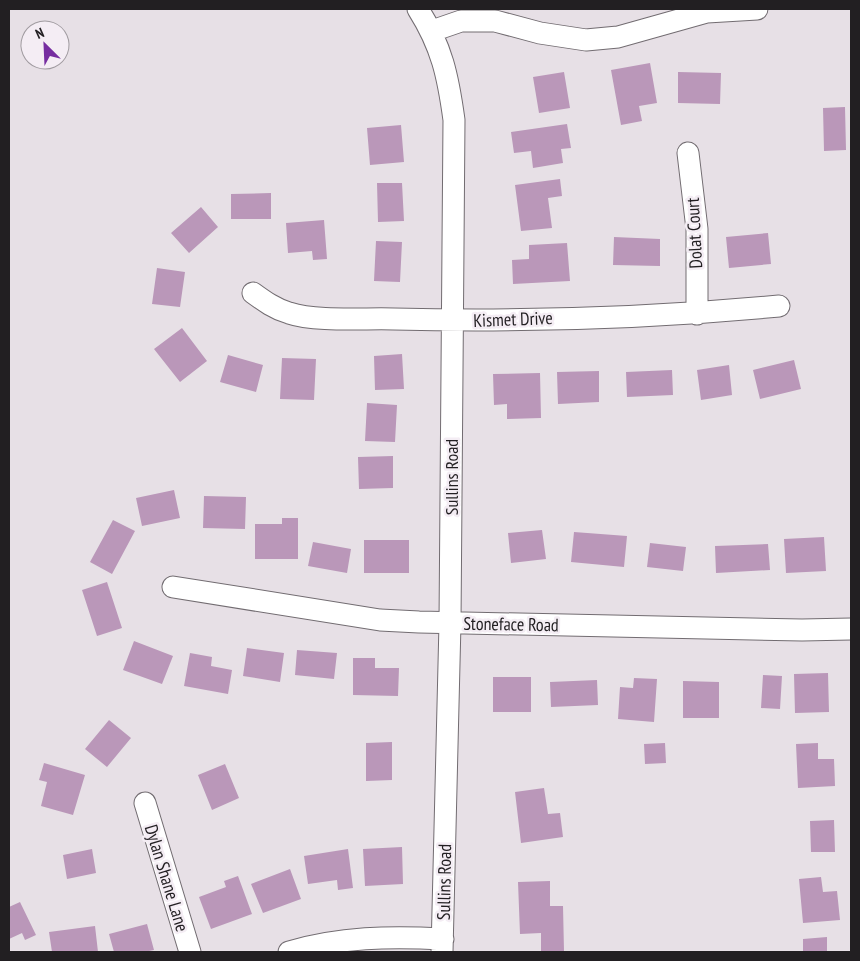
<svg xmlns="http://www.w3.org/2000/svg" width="860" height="961" font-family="'PT Sans Narrow',sans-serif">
  <rect width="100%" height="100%" fill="#e7e0e6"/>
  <!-- building -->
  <path fill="#ba97b9" d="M650 63 657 103 639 106 642 121 621 125 611 70Z
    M564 72 570 108 539 113 533 77Z
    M678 72 721 73 720 104 678 103Z
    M845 107 846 150 824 151 823 108Z
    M567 124 571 148 561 149 563 163 533 168 531 151 514 153 511 132Z
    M401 125 404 162 370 165 367 128Z
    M560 179 562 196 548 198 552 228 521 231 515 185Z
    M377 183H402L404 221 378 222Z
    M271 193V219H231V194Z
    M201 207 218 227 189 253 171 233Z
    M324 220 327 259 313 260 312 251 288 253 286 223Z
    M768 233 771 264 729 268 726 237Z
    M614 237 660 239V266L613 265Z
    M376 241 402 242 400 282 374 281Z
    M567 243 570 281 513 284 512 260 529 259V245Z
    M157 268 185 272 180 307 152 304Z
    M182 328 207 361 180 382 154 349Z
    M402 354 404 389 375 390 374 356Z
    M228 355 263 365 256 392 220 382Z
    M282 358 316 359 314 400 280 399Z
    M794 360 801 389 760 399 753 370Z
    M729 365 732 395 701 400 697 370Z
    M672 370 673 395 627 397 626 372Z
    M599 371V402L558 404 557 372Z
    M540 373 541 418 507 419V404L494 405 493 374Z
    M367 403 397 405 395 442 365 441Z
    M393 456V488L359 489 358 457Z
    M174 490 180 518 142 526 136 498Z
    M204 496 246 497 245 529 203 528Z
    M282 518H298V559H255V524H282Z
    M113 520 135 531 112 574 90 562Z
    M542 530 546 559 511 563 508 533Z
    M574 532 627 536 624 567 571 562Z
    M824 537 826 571 786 573 784 539Z
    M364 540H409V573H364Z
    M313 542 351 549 347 573 308 566Z
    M650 543 686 547 683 571 647 567Z
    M768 544 770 570 716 573 715 546Z
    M107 582 122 628 97 636 82 590Z
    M134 641 173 656 162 684 123 670Z
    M247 648 284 653 280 682 243 676Z
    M297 650 337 653 334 679 295 675Z
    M190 653 212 657 211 666 232 670 228 694 184 686Z
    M353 658H375V668H399L398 696 353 695Z
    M828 673 829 712 795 713 794 674Z
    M763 675 782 676 780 709 761 708Z
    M493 677H531V712H493Z
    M634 678 657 679 654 722 618 719 620 687 633 688Z
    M597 680 598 705 551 707 550 682Z
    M683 681 719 682V718H683Z
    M109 720 131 738 107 767 85 749Z
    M392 742V780L366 781V743Z
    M665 743 666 763 645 764 644 744Z
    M818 743V759H834L835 786 798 788 796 744Z
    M44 763 85 775 73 815 41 806 47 782 39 780Z
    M225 764 239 798 212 810 198 775Z
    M544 788 548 814 560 813 563 837 521 843 515 792Z
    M834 820 835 852H811L810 821Z
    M402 847 403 884 365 886 363 849Z
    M92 849 96 873 67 879 63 855Z
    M348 849 353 888 338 890 337 880 308 884 304 856Z
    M290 869 301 899 263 913 251 884Z
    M238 876 252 914 211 929 199 897 226 887 224 881Z
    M821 877 823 892 837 891 840 920 803 923 799 879Z
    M550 881V906H563L564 951 541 952V933L520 934 518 882Z
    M20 902 36 935 25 940 22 933 9 939V907Z
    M147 924 154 950 144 952H114L109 934Z
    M95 926 98 952H52L49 932Z
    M827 937V952H803V939Z"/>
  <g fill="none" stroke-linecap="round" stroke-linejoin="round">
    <defs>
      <path id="minor" d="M418 9C442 47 448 76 454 120L450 623 442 952
        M432 31 461 21H495L540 33 586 40 618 37 707 12 757 9
        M688 153 697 229V314
        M253 293C264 301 275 309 289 313 316 322 365 318 394 319 522 322 652 318 779 306
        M173 587 380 620 419 622 802 630 851 629
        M145 803 190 952
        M289 952C340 937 390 936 443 939"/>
    </defs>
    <!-- minor casing -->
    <use href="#minor" stroke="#726c71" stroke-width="23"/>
    <!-- minor -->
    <use href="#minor" stroke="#fff" stroke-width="21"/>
  </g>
  <g text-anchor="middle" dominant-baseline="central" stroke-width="5" stroke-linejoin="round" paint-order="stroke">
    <!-- street labels -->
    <g font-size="18" fill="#221f22" stroke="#f4edf4">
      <text transform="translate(694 233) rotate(-93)">Dolat Court</text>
      <text transform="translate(513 319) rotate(-2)">Kismet Drive</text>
      <text transform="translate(451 477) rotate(-90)">Sullins Road</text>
      <text transform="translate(511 624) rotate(1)">Stoneface Road</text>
      <text transform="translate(167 878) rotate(73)">Dylan Shane Lane</text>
      <text transform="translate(444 882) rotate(-89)">Sullins Road</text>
    </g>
  </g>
  <!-- border -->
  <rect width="860" height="961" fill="none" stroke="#221f22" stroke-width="20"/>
  <!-- north arrow -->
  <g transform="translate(45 45) rotate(336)"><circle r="24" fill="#f4edf4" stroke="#a09ba0"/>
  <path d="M0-4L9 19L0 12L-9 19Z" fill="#762da0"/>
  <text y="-8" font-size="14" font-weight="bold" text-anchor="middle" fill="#221f22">N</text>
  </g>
</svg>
